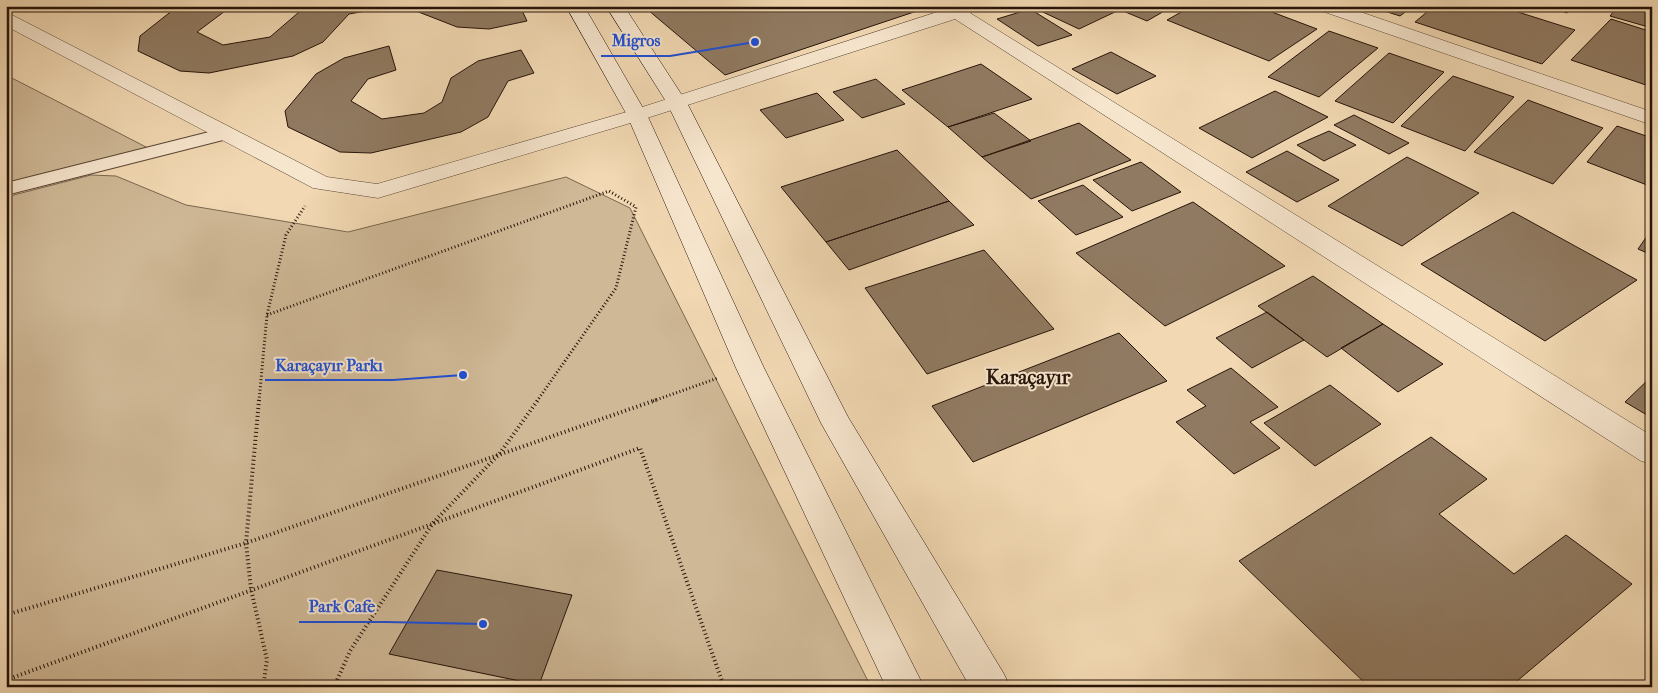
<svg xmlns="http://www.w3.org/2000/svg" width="1658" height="693" font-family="'IM FELL French Canon',serif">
  <rect width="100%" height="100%" fill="#f2d9b3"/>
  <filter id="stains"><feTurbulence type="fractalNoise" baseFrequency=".004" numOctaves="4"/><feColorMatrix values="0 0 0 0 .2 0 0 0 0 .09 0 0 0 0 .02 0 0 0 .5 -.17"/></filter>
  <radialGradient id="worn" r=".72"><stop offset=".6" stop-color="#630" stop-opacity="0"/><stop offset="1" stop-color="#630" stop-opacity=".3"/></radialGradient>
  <!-- green -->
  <path fill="#cfb896" stroke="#7a6650" d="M6 75 148 148 6 184Z
    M91 175 116 176 186 205 348 232 566 177 630 208 871 687H6V197Z"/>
  <!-- building -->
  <path fill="#907a61" stroke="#261409" d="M178 6H247L225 11 197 32 223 45 270 37 306 6H371L372 10 349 14 323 42 293 56 209 73 180 71 138 51 140 36Z
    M415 6H520L527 21 489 29 457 27 416 11Z
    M659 6H932L725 75 648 10Z
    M1030 6H1104L1117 11 1079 29Z
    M1111 6H1173L1147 21Z
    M1192 6H1256L1317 29 1269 61 1167 20Z
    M1369 6H1413L1400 16Z
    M1434 6H1499L1575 30 1542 64 1415 22Z
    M1547 6H1574L1567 13Z
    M1618 6 1652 7V28L1610 16Z
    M1030 9 1072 35 1038 46 997 19Z
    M1611 19 1652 32V87L1571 60Z
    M1329 31 1378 48 1319 97 1268 77Z
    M389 46 396 70 368 79 351 101 382 119 424 113 442 102 451 78 478 61 521 50 534 73 508 81 488 117 461 132 371 153 340 152 288 127 285 111 316 74 344 58Z
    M1111 52 1156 76 1117 94 1072 69Z
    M1389 53 1444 72 1393 123 1335 101Z
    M981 64 1032 99 948 127 902 90Z
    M1453 76 1514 97 1465 151 1401 126Z
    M876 79 905 104 862 118 833 92Z
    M1275 91 1328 117 1252 158 1199 128Z
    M817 93 844 120 786 138 760 110Z
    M1528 100 1603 128 1553 184 1474 152Z
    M994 113 1031 141 982 157 948 127Z
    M1354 115 1409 143 1389 154 1334 125Z
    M1079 123 1131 160 1031 199 982 157Z
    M1617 126 1652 138V179L1647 185 1587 162Z
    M1329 131 1356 145 1324 161 1297 145Z
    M897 150 949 201 826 242 781 187Z
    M1287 151 1339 180 1297 202 1246 172Z
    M1407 157 1479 193 1402 246 1328 206Z
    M1141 162 1181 192 1132 211 1093 180Z
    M1083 185 1123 217 1076 235 1038 201Z
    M949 201 974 225 849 270 826 242Z
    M1193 202 1285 266 1165 326 1076 253Z
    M1513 212 1637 280 1545 341 1421 264Z
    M1652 229V255L1638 249Z
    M984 250 1054 329 927 374 865 288Z
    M1313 276 1383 324 1327 357 1258 306Z
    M1267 312 1304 340 1252 368 1216 338Z
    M1383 324 1443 364 1398 392 1341 348Z
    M1119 333 1167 381 973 462 932 406Z
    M1231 368 1278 407 1250 422 1280 448 1234 474 1176 422 1206 406 1187 390Z
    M1652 376V418L1625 402Z
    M1330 385 1381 424 1315 466 1264 423Z
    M1431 437 1487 479 1439 514 1514 574 1566 535 1632 584 1510 687H1369L1239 561Z
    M437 570 572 595 539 685 389 654Z"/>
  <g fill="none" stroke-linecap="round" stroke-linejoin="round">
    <defs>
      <path id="pedestrian" d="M225 128 231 130 234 134 231 138 6 195V183Z"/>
      <path id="minor" d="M956 6H979L970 13 1652 436V464L1641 461 955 19 644 119 378 198 313 188 6 26V14L12 15 327 177 377 184 630 111Z
        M1316 6H1343L1652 112V125L1319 10Z"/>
      <path id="secondary" d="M566 6H584L647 115 764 368 924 687H886L736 368 627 115Z
        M606 6H624L687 103 848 417 1004 674 1010 687H970L821 423 667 103Z"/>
    </defs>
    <!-- pedestrian casing -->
    <use href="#pedestrian" stroke="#594534" stroke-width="2"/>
    <!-- minor casing -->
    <use href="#minor" stroke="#594534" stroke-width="1"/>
    <!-- secondary casing -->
    <use href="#secondary" stroke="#261409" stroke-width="1"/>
    <!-- path-far1 -->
    <path stroke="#261409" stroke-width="3" stroke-dasharray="1 2.5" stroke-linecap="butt" d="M267 315 609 191 636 207 616 288 537 401
      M259 401 267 315 286 235 305 206
      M653 401 718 378"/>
    <!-- path -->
    <path stroke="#261409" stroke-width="4" stroke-dasharray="1 3" stroke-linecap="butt" d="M259 400 246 543 251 589 267 660 263 687
      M6 615 246 543 656 400
      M6 680 640 448 724 687
      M334 687 350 651 433 523 500 453 538 400"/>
    <!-- pedestrian -->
    <use href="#pedestrian" fill="#f7e6ce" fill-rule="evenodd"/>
    <!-- minor -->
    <use href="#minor" fill="#f7e6ce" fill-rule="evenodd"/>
    <!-- secondary -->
    <use href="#secondary" fill="#f7e6ce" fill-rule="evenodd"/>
  </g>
  <g text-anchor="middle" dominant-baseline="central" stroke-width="4" stroke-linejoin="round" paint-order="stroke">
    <!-- district labels -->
    <g font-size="20" font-weight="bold" fill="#261409" stroke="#f7e6ce">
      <text x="1028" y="377">Karaçayır</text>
    </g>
  </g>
  <!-- callouts -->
  <path fill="none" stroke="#1d4ed8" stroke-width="2" d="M755 42L670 56H601M463 375L393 380H265M483 624L386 622H299"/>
  <g fill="#1d4ed8" stroke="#f7e6ce" stroke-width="2">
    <circle cx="755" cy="42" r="5"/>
    <circle cx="463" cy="375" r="5"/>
    <circle cx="483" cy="624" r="5"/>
  </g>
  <g font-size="16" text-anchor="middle" font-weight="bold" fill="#1d4ed8" stroke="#f7e6ce" stroke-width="4" stroke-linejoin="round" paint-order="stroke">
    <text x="636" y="46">Migros</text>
    <text x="329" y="371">Karaçayır Parkı</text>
    <text x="342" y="612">Park Cafe</text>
  </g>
  <!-- margin -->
  <rect width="1658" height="693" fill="none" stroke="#f2d9b3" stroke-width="25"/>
  <rect x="8" y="8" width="1643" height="678" fill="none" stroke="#261409" stroke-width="2.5"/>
  <rect x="12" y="12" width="1633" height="668" fill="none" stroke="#261409"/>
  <rect width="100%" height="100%" filter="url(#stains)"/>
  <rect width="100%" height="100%" fill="url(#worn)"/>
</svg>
